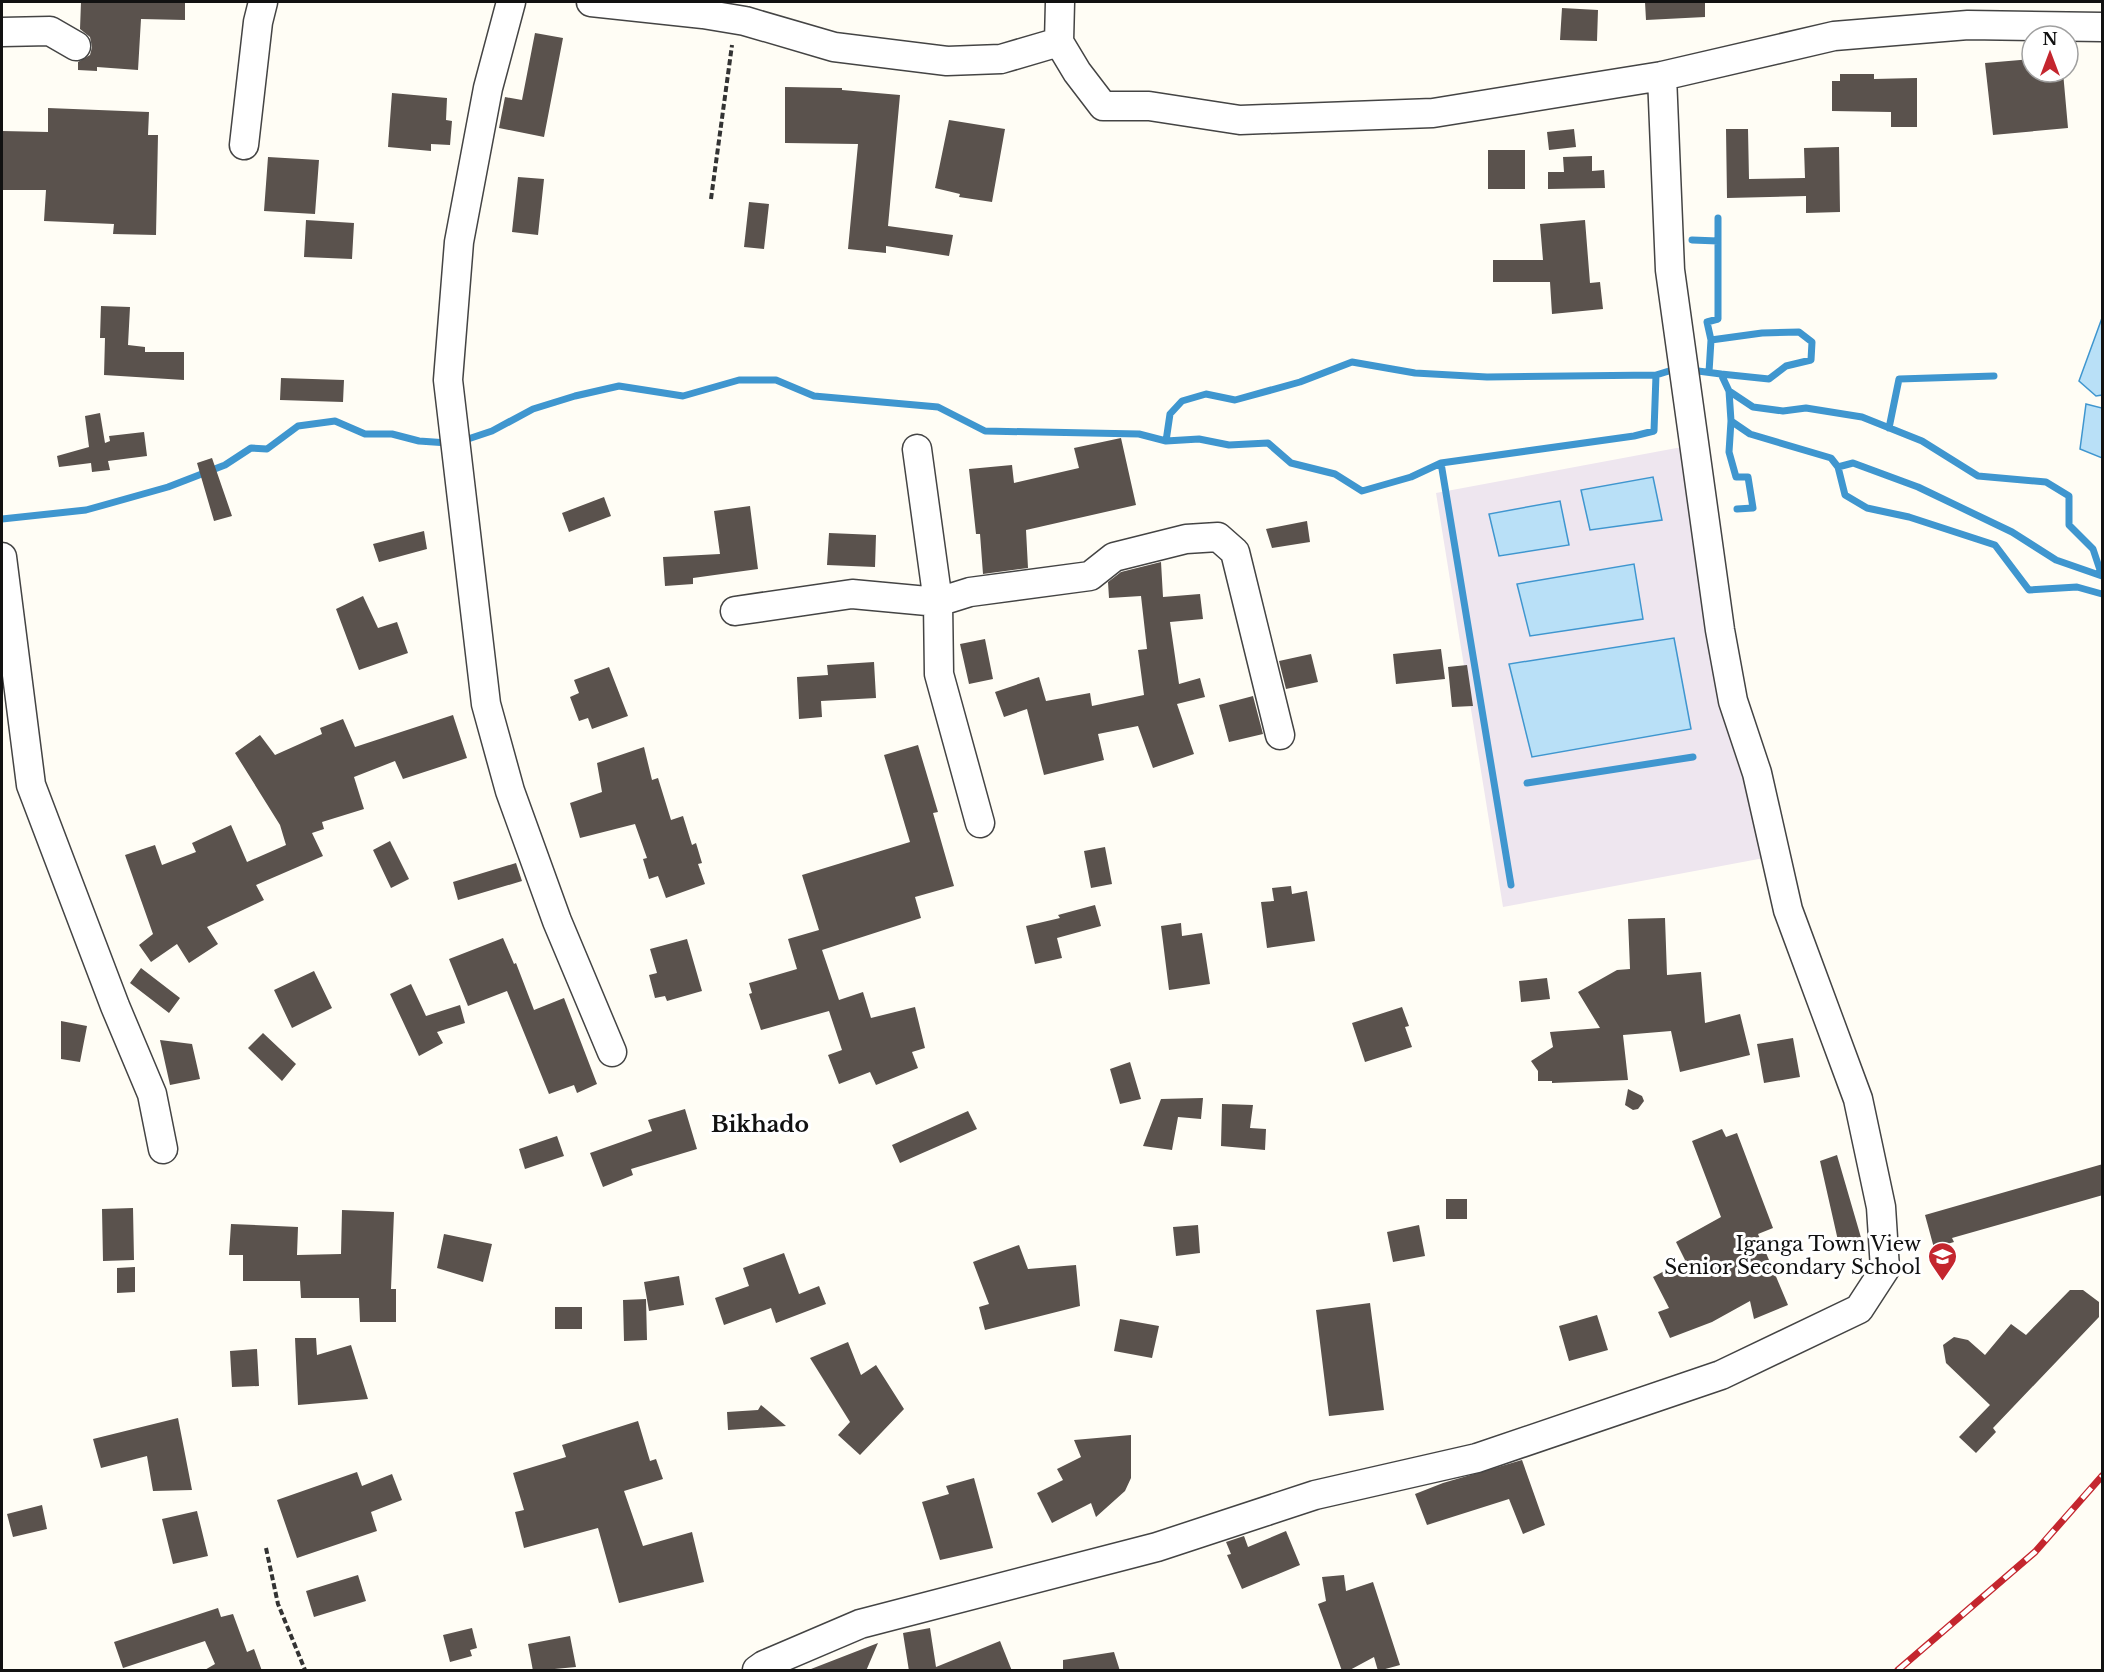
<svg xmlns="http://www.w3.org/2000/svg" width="2104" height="1672" font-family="'Libre Baskerville',serif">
  <rect width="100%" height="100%" fill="#fffdf5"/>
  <!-- industrial -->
  <path fill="#eee6ef" d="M1682 447 1764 858 1503 907 1436 493Z"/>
  <!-- water -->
  <path fill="#b9e0f7" stroke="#3f96cf" stroke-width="1.5" d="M2102 318V395L2096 396 2079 381Z
    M2086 404 2102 408V458L2080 449Z
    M1653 477 1662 520 1590 530 1581 490Z
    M1560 501 1569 545 1499 556 1489 514Z
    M1634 564 1643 619 1530 636 1517 584Z
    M1674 638 1691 729 1532 757 1509 664Z"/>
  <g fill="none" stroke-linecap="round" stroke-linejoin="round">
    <!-- stream -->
    <path stroke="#3f96cf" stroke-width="7" d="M1692 240 1718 241
      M1711 340 1762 333 1799 332 1812 342 1811 360 1786 366 1769 379 1721 374
      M1698 371 1721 374 1729 391 1753 407 1783 411 1806 408 1862 417 1922 441 1978 476 2046 482 2069 496V525L2093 549 2102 576
      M1709 372 1711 340 1707 322 1718 319V218
      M1729 391 1731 421 1750 434 1831 458 1838 467 1845 495 1867 508 1909 517 1995 545 2029 590 2077 587 2102 594
      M1731 421 1729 452 1736 477H1748L1753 508 1737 509
      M1889 428 1899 379 1994 376
      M462 441 492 431 533 409 575 396 619 386 683 396 739 380H776L814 396 938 407 985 431 1139 434 1166 441 1170 414 1182 401 1206 394 1235 400 1300 382 1352 362 1415 373 1487 377 1656 375 1669 371
      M1166 441 1199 439 1229 445 1268 443 1291 463 1335 474 1362 491 1411 477 1441 463 1634 436 1654 431 1656 375
      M1441 463 1511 885
      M1838 467 1853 463 1918 487 2012 532 2056 560 2102 576
      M2 519 86 510 168 487 225 465 251 448 267 449 298 426 335 421 365 434H392L419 441 448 443
      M1527 783 1693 757"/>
  </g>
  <!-- building -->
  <path fill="#5a524d" d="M81 2H185V20L141 19 138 70 97 67V71L78 70V62L90 55 92 47 90 37 80 29Z
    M1645 2H1705V17L1646 20Z
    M1562 8 1598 10 1597 41 1560 40Z
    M535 33 563 38 544 137 499 128 505 97 522 100Z
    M2032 59V72H2063L2068 128 1993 135 1985 63Z
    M1840 74H1874V79L1917 78V127H1891V112L1832 111V81H1840Z
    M785 87 842 88V90L900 95 888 226 953 235 949 256 886 246V253L848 249 858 144 785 143Z
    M392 93 447 98 446 120 452 121 450 145 431 144V151L388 147Z
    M48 108 149 112 148 135H158L156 235 113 234 114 224 44 221 46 190H2V131L48 132Z
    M949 120 1005 129 992 202 959 197 960 194 935 188Z
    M1574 129 1576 147 1549 150 1547 132Z
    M1726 129H1748L1749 179 1805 178 1804 148 1839 147 1840 212 1806 213V196L1727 198Z
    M1488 150H1525V189H1488Z
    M1592 156V171L1604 170 1605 188 1548 189V172H1564L1563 157Z
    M268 157 319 160 315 214 264 211Z
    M518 177 544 179 538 235 512 232Z
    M749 202 769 204 764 249 744 247Z
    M306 220 354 223 352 259 304 257Z
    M1585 220 1590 283 1600 282 1603 309 1552 314 1550 282H1493V260H1543L1540 224Z
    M101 306 130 307 128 345 145 347V352H184V380L104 375 105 338H100Z
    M281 378 344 380 343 402 280 400Z
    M100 413 105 443 110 441 109 436 144 432 147 456 108 461 110 470 92 472 91 463 59 467 57 456 89 447 85 416Z
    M1121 438 1136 505 1026 530 1028 568 983 574 980 534H976L969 469 1012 465 1014 483 1079 468 1074 448Z
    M212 458 232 516 214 521 197 463Z
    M604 497 611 516 569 532 562 513Z
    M750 506 758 569 693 578V584L665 586 663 557 720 554 714 511Z
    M1307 521 1310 542 1272 548 1266 529Z
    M424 531 427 549 379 562 373 544Z
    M829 533 876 535 875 567 827 565Z
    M1161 562 1163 597 1200 594 1203 619 1170 622 1179 684 1200 678 1205 697 1177 704 1194 754 1153 768 1138 726 1098 734 1104 760 1044 775 1027 709 1004 717 995 692 1039 677 1046 701 1090 693 1092 706 1144 695 1138 650 1147 649 1141 596 1109 598 1108 582 1121 572Z
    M363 596 378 628 397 622 408 653 359 670 336 609Z
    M985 639 993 679 969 684 960 644Z
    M1441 649 1445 679 1396 684 1393 654Z
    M1311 654 1318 682 1286 689 1279 661Z
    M874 662 876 698 821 701 822 717 799 719 797 677 828 675 827 665Z
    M1467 665 1473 706 1452 707 1448 667Z
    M609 667 628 716 592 729 588 718 579 721 570 697 579 693 574 680Z
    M1253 696 1263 734 1229 742 1219 705Z
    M453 715 467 758 403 779 395 761 354 777 364 809 322 822 324 829 312 833 323 856 256 885 264 900 207 927 218 944 189 963 177 944 151 962 139 945 153 934 125 855 155 845 162 865 196 852 192 843 231 825 247 862 286 845 280 825 235 753 260 735 275 755 322 734 320 728 343 719 355 747Z
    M918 745 938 812 933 813 954 886 915 897 921 918 822 950 839 1000 863 992 871 1018 915 1007 925 1048 912 1052 918 1068 876 1085 870 1072 839 1084 828 1055 842 1050 829 1011 761 1030 749 994 752 993 749 983 797 969 788 939 819 930 802 875 910 842 884 755Z
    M644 747 652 780 658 778 671 820 683 816 692 845 696 843 702 863 698 864 705 884 666 898 658 876 649 879 643 859 647 858 635 824 580 838 570 803 602 792 597 763Z
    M390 841 409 879 391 888 373 850Z
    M1105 847 1112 884 1091 888 1084 851Z
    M516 863 522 881 458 900 453 882Z
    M1291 886 1292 894 1307 891 1315 941 1267 948 1261 902 1274 901 1272 888Z
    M1095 905 1101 926 1057 938 1062 958 1035 964 1026 926 1060 918 1058 915Z
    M1665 918 1667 975 1701 972 1705 1023 1740 1014 1750 1055 1680 1072 1671 1031 1623 1035 1628 1080 1552 1083V1081H1538V1071L1531 1061 1553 1047 1550 1032 1600 1028 1578 992 1617 970 1630 969 1628 919Z
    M1181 923 1182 936 1202 933 1210 984 1169 990 1161 926Z
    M503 938 514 964 516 963 534 1010 564 998 597 1084 577 1093 574 1085 549 1094 507 991 468 1006 449 959Z
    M687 939 702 991 667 1001 665 996 655 998 649 975 657 973 650 949Z
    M141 968 180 998 169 1013 130 983Z
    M314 971 332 1008 292 1028 274 990Z
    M1547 978 1550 999 1521 1002 1519 981Z
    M411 984 426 1016 460 1005 465 1023 437 1032 443 1043 419 1056 390 994Z
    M1402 1007 1409 1026 1405 1027 1412 1047 1365 1062 1352 1023Z
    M61 1021 87 1026 80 1062 61 1059Z
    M263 1033 296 1064 282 1081 248 1048Z
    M1793 1038 1800 1077 1764 1083 1757 1044Z
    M160 1040 192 1044 200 1079 170 1085Z
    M1130 1062 1141 1099 1120 1104 1110 1069Z
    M1628 1089 1642 1096 1644 1101 1638 1109 1633 1110 1625 1105Z
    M1203 1098 1201 1119 1178 1117 1172 1150 1143 1146 1161 1099Z
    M1222 1104 1253 1105 1250 1128 1266 1129 1265 1150 1221 1146Z
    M685 1109 697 1149 631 1169 633 1175 603 1187 590 1153 652 1131 648 1120Z
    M968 1111 977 1129 900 1163 892 1145Z
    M1722 1129 1726 1137 1737 1133 1773 1228 1758 1234 1788 1305 1754 1319 1750 1301 1712 1322 1670 1338 1658 1312 1669 1308 1653 1277 1685 1260 1676 1242 1721 1217 1692 1141Z
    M557 1136 564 1156 525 1169 519 1149Z
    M1837 1155 1862 1241 1839 1245 1820 1161Z
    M2103 1164V1195L1952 1238 1954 1242 1934 1248 1925 1215Z
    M1446 1199H1467V1219H1446Z
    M133 1208 134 1260 103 1261 102 1209Z
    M342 1210 394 1212 391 1289H396V1322H360L359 1298H301L300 1281H243V1255H229L231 1224 298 1227 297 1255 341 1254Z
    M1198 1225 1200 1253 1176 1256 1173 1227Z
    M1419 1225 1425 1256 1393 1262 1387 1232Z
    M444 1234 492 1244 483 1282 437 1268Z
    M1019 1245 1028 1269 1076 1265 1080 1306 985 1330 979 1307 989 1304 973 1262Z
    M784 1253 799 1294 819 1286 826 1304 776 1323 771 1308 724 1325 715 1298 749 1286 743 1268Z
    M135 1267V1292L117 1293V1268Z
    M679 1276 684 1305 649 1311 644 1282Z
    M2070 1290H2083L2099 1302V1317L1993 1428 1996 1432 1976 1453 1959 1437 1990 1405 1946 1363 1943 1345 1954 1337 1968 1340 1985 1355 2011 1324 2026 1335Z
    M646 1299 647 1340 624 1341 623 1300Z
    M1370 1303 1384 1410 1329 1416 1316 1310Z
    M555 1307H582V1329H555Z
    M1597 1315 1608 1350 1569 1361 1559 1326Z
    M1120 1319 1159 1326 1152 1358 1114 1351Z
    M295 1338H316L317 1355 351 1345 368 1399 298 1405Z
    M848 1342 861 1375 876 1365 904 1409 860 1455 838 1435 850 1422 810 1358Z
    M257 1349 259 1386 232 1387 230 1351Z
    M761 1405 786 1426 728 1430 727 1412 758 1410Z
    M178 1418 192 1490 153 1491 147 1456 101 1468 93 1439Z
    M638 1421 650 1461 656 1459 663 1479 624 1491 643 1546 692 1532 704 1582 619 1603 598 1528 524 1548 515 1512 524 1510 513 1473 566 1457 562 1445Z
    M1131 1435V1478L1125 1491 1096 1517 1091 1503 1052 1523 1037 1493 1063 1480 1057 1469 1081 1457 1074 1440Z
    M1522 1460 1545 1525 1523 1534 1509 1499 1427 1525 1415 1494 1443 1483Z
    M357 1472 362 1486 392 1474 402 1500 371 1512 377 1531 297 1558 277 1500Z
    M974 1478 993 1548 940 1560 922 1502 949 1494 946 1486Z
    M42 1505 47 1529 13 1537 7 1514Z
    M197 1511 208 1556 173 1564 162 1519Z
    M1286 1531 1300 1565 1242 1589 1227 1555 1231 1554 1226 1542 1244 1536 1248 1547Z
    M358 1575 366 1601 314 1617 306 1591Z
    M1344 1575 1346 1591 1373 1582 1400 1665 1378 1671 1374 1657 1348 1671H1342L1318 1604 1326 1601 1322 1577Z
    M218 1608 221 1617 233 1614 247 1652 254 1649 262 1671H203L215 1664 205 1641 123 1668 114 1642Z
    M472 1628 477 1648 470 1650 472 1656 450 1662 443 1635Z
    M930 1628 936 1667 1000 1641 1012 1671H909L903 1633Z
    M570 1636 576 1667 533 1671 528 1644Z
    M878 1643 866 1671H811V1669Z
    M1114 1652 1120 1671H1063V1660Z"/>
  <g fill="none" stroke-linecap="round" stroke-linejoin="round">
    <defs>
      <path id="minor" d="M511 2 488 88 459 242 448 380 486 704 510 791 557 921 612 1052
        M591 2 703 14 745 21 834 47 947 61 1001 59 1059 42
        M1060 2 1059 42 1077 72 1103 106H1149L1240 120 1433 113 1662 76 1834 36 1968 25 2102 27
        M2 32 50 31 76 46
        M244 145 258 22 263 2
        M917 449 938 602 939 674 980 823
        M2 557 31 785 115 1006 152 1094 163 1149
        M735 611 852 594 938 602 970 592 1090 576 1114 557 1186 539 1218 537 1235 552 1280 735
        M757 1670 764 1665 860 1624 1157 1547 1315 1495 1477 1458 1721 1375 1859 1309 1885 1269 1881 1207 1858 1099 1788 910 1757 773 1733 701 1720 630 1670 270 1662 76"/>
    </defs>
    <!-- minor casing -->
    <use href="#minor" stroke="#444" stroke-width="31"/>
    <!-- path -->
    <path stroke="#333" stroke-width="4" stroke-dasharray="6 3" stroke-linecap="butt" d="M711 199 732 45
      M266 1548 278 1604 305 1670"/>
    <!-- minor -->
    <use href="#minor" stroke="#fff" stroke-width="28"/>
    <defs>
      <path id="rail" d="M1898 1670 2035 1552 2102 1476"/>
    </defs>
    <!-- rail casing -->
    <use href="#rail" stroke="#c4262e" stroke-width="7"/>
    <!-- rail -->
    <use href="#rail" stroke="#fff" stroke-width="4.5" stroke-dasharray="14" stroke-linecap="butt"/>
  </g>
  <!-- icons -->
  <defs>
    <symbol id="school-pin" viewBox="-11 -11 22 30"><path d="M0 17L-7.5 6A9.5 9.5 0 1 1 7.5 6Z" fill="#c4262e" stroke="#fff"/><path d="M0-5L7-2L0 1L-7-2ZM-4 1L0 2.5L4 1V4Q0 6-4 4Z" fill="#fff"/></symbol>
  </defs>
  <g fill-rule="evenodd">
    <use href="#school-pin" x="1926" y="1240" width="33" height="45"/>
  </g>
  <g text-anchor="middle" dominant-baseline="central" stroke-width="6" stroke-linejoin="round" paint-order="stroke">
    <!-- poi labels -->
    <g font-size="20" fill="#111" stroke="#fff" text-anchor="end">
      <text x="1921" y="1244">Iganga Town View<tspan x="1921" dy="23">Senior Secondary School</tspan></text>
    </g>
    <!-- quarter labels -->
    <g font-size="22" font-weight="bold" fill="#111" stroke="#fff">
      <text x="760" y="1124">Bikhado</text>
    </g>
  </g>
  <!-- border -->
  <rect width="2104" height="1672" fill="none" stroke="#111111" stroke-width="6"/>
  <!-- north arrow -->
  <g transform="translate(2050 54)"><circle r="28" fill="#ffffff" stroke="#a0a0a0" stroke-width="1.5"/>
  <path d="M0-4.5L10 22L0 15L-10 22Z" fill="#c4262e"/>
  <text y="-9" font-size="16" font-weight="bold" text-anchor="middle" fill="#111111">N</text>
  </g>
</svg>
